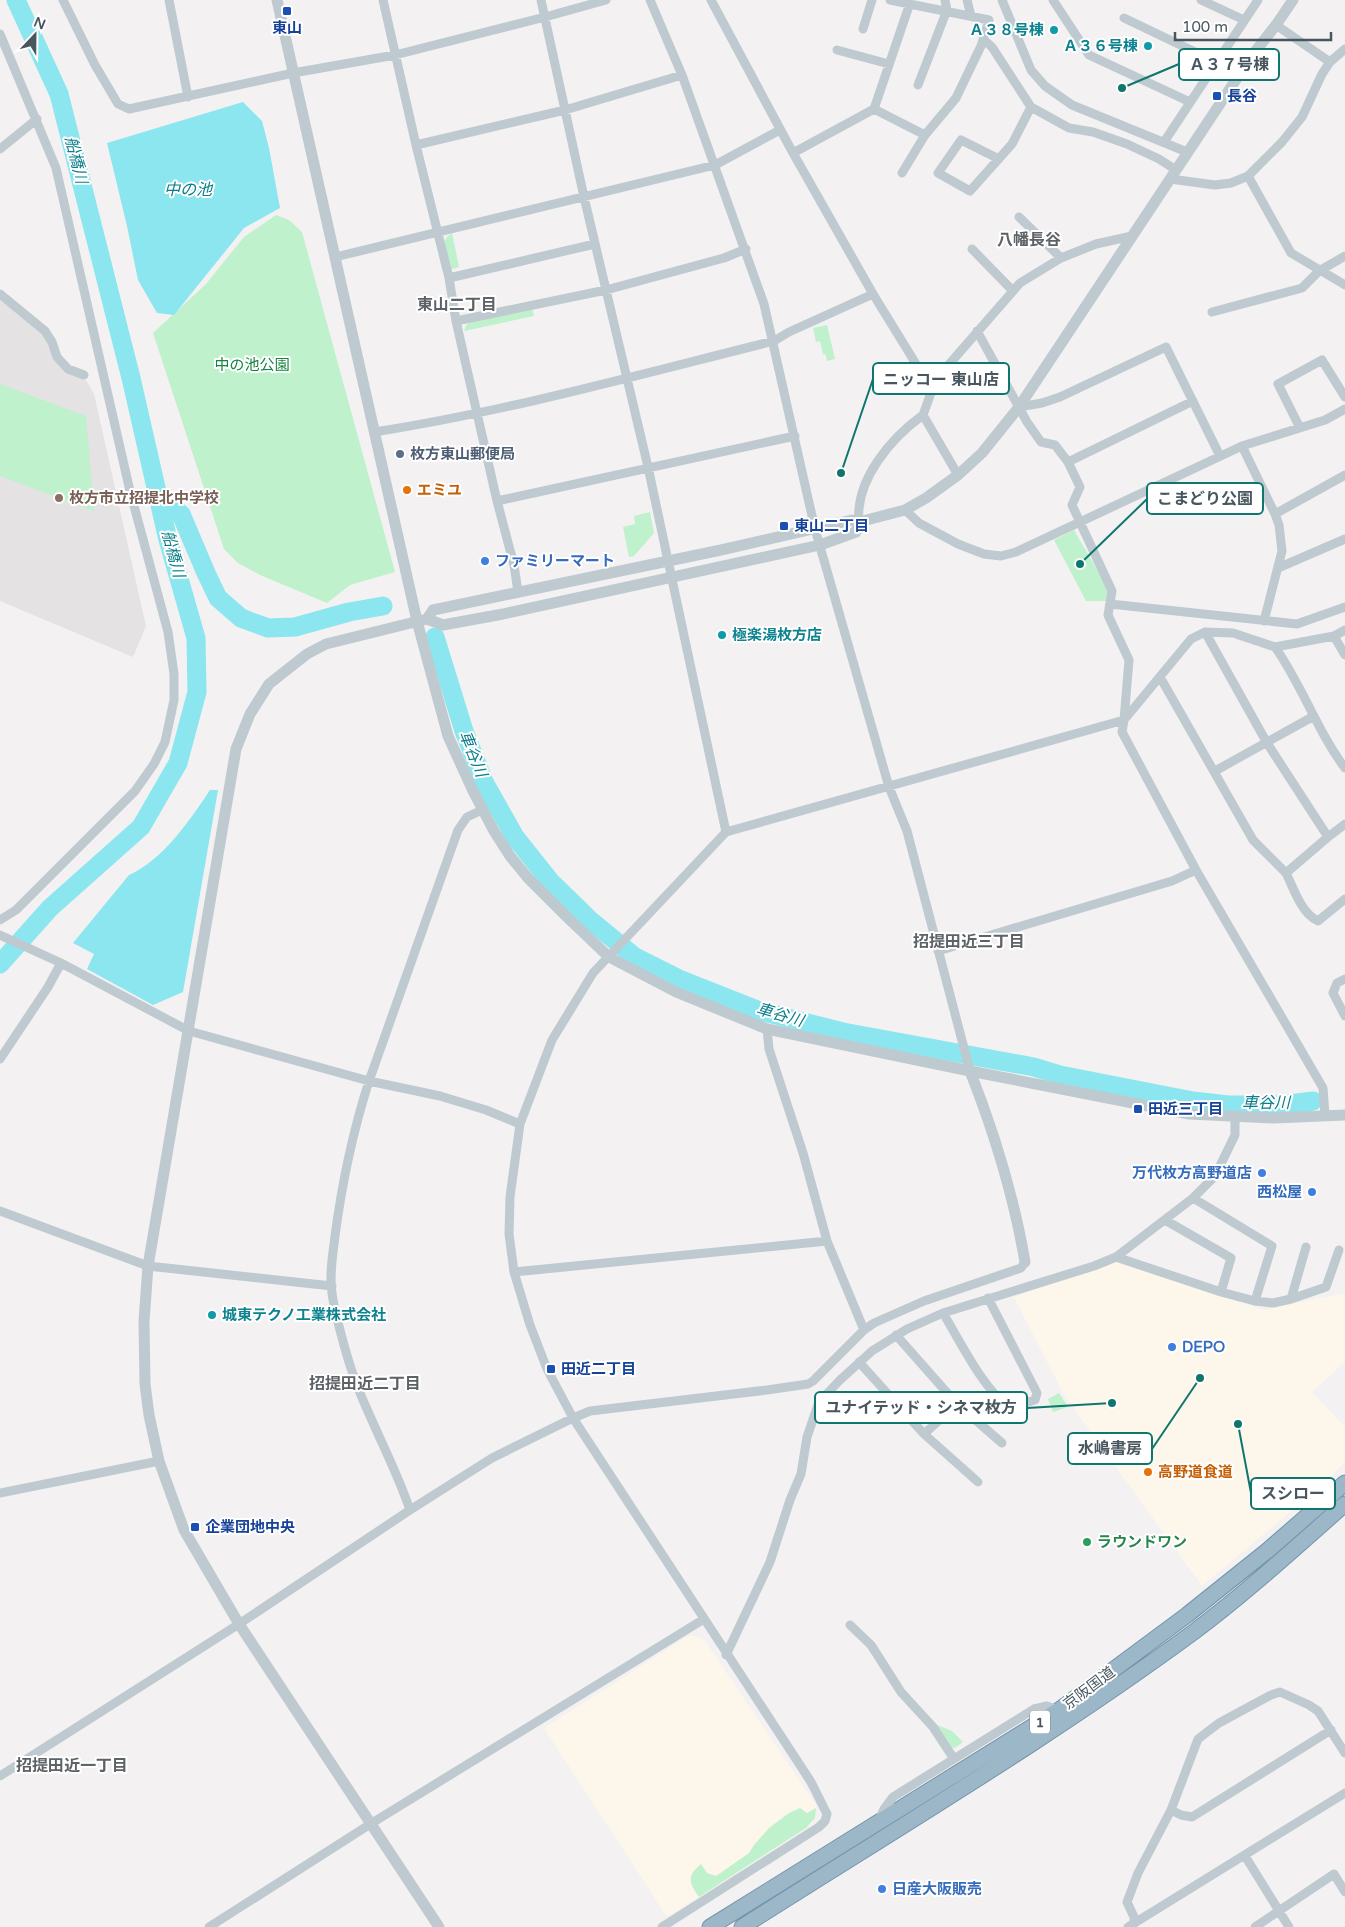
<svg xmlns="http://www.w3.org/2000/svg" width="1345" height="1927" font-family="'Varela Round','Noto Sans JP',sans-serif">
  <rect width="100%" height="100%" fill="#f3f1f1"/>
  <!-- commercial -->
  <path fill="#fdf6eb" d="M1115 1262 1264 1310 1345 1293V1362L1312 1392 1345 1427V1462L1314 1492 1202 1586 1064 1395 1014 1297Z
    M693 1635 705 1641 816 1805V1812L813 1822 806 1828 667 1917 544 1728 688 1636Z"/>
  <!-- education -->
  <path fill="#e4e2e3" d="M0 299 42 332 67 371 86 380 94 394 146 626 133 657 0 601Z"/>
  <!-- green -->
  <path fill="#bff1cc" d="M276 215 289 220 302 232 395 572 350 585 327 603 260 575 238 563 224 549 153 333 206 284 244 237Z
    M452 233 459 267 449 270 443 244 447 237Z
    M532 308 534 316 464 331 467 324 475 320Z
    M827 325 835 359 827 361 826 355 823 354 820 341 816 342 813 328Z
    M0 384 86 416 94 511 0 476Z
    M650 512 654 533 634 556 629 557 623 527 635 524 634 516Z
    M1074 530 1108 589 1106 601H1086L1054 540Z
    M1059 1393 1068 1407 1053 1412 1048 1399Z
    M937 1725 952 1731 963 1742 955 1748 949 1747 935 1727Z
    M800 1808 807 1813 816 1808 815 1818 806 1828 699 1897C689 1882 686 1877 701 1864L707 1873 716 1876 749 1853 754 1845 769 1828 789 1813Z"/>
  <!-- water -->
  <path fill="#8be6ef" d="M243 102 262 121 269 148 280 208 244 228 174 315 157 313 138 280 127 226 107 143Z
    M210 790H218L183 992 153 1005 87 969 94 954 73 943 129 875C163 860 190 820 210 790Z"/>
  <g fill="none" stroke-linecap="round" stroke-linejoin="round">
    <!-- river -->
    <path stroke="#8be6ef" stroke-width="19" d="M159 499 181 514 206 573 218 598 241 618 268 628 295 627 349 612 383 606
      M435 637 464 731 484 782 515 837 550 881 590 920 635 957 679 979 760 1011 843 1032 1034 1067 1060 1075 1193 1101 1228 1105H1281L1313 1101
      M0 964 50 908 141 827 178 763 197 692 196 638 168 540 131 378 59 94 16 0"/>
    <defs>
      <path id="trunk" d="M710 1927 1059 1710 1187 1615 1267 1551 1345 1483
        M742 1927C894 1830 1050 1738 1195 1631 1247 1592 1296 1547 1345 1504"/>
    </defs>
    <!-- trunk casing -->
    <use href="#trunk" stroke="#7395ac" stroke-width="17"/>
    <!-- minor -->
    <path stroke="#becad0" stroke-width="9" d="M63 0 95 65 118 104 129 109 293 73 395 55 545 17 606 0
      M169 0 188 97
      M383 0 416 145 449 278 456 321 497 501 514 565 518 592
      M541 0 584 197 648 467 726 832
      M650 0 682 75 764 304 815 529 889 787 907 831 970 1071
      M711 0 793 153 873 294 932 390
      M890 0 989 20 981 46 956 98 925 135 902 173
      M967 0 971 16
      M1002 0 1031 70 1045 86 1072 105 1187 152
      M1053 0 1089 55 1190 102
      M1201 0 1244 20
      M1124 18 1216 62
      M1276 25 1330 62
      M863 29 872 0
      M0 34 56 168 130 491 168 632 174 674V700L165 742 154 764 135 791 16 910 0 920
      M983 39 992 47 1031 107 1012 144 970 191 938 173 961 140 999 159
      M837 50 889 64
      M918 85 947 10 945 0
      M1031 107 1069 128 1093 132 1127 144 1159 159 1176 170
      M874 109 910 3
      M1164 142 1258 0
      M416 145 565 110 682 75
      M0 149 37 119
      M793 153 874 109 925 135
      M1248 176 1291 253 1345 285
      M1170 179 1215 185 1231 183 1248 176 1282 142 1302 117 1322 74 1330 62 1345 49
      M1019 217 1061 258
      M972 249 1013 291
      M335 257 715 165 780 130
      M449 278 595 244
      M0 294 45 331 52 342 57 357 68 369 84 375
      M1212 312 1302 288 1319 271 1345 256
      M456 321 606 290 724 258 746 249
      M977 331 1027 422 1041 442 1055 445 1068 462 1080 487 1072 505 1112 591 1108 615 1129 660 1124 720 1122 732 1196 870 1323 1088 1325 1115
      M1019 407 1042 403 1060 397 1166 347 1220 456
      M1300 428 1278 384 1322 360 1345 397
      M374 432C509 411 641 374 774 341L789 332 873 294
      M1068 462 1193 401
      M958 475 923 415 932 390 945 369 1020 283 1061 258 1096 244 1132 236
      M497 501 795 436
      M905 510 919 523 958 544 984 554 1001 556 1016 552 1242 446
      M1275 514 1345 475
      M859 522C855 480 891 438 923 415
      M1278 568 1345 539
      M1110 604 1297 624 1345 607
      M1264 621 1282 551 1279 525 1275 514 1242 446 1325 420 1345 409
      M1205 632 1267 743 1328 837 1286 873C1294 889 1301 913 1318 921L1345 899
      M1334 636 1345 655
      M1275 647C1302 685 1317 731 1345 768
      M1160 677 1253 840 1286 873
      M1215 771 1314 716
      M1328 837 1345 824
      M0 935 61 963 189 1031 369 1081 440 1096 486 1110 520 1124
      M938 951 1172 881 1196 870
      M1345 979 1337 983 1333 993 1345 1016
      M767 1029 769 1049 803 1153 827 1241 864 1330
      M0 1059 48 987 61 963
      M1193 1198 1272 1246 1255 1301 1273 1303 1291 1299
      M0 1211 148 1266 332 1286
      M1165 1220 1231 1258 1221 1292 1255 1301
      M1306 1247 1291 1299 1326 1287 1339 1250
      M1116 1257 1221 1292
      M514 1272 827 1241
      M943 1313C960 1341 983 1389 1009 1407L1035 1400 1037 1393 988 1298
      M896 1335 957 1404 1002 1443
      M859 1362 924 1434
      M957 1404 924 1434 978 1482
      M0 1493 159 1461
      M410 1510C392 1456 361 1407 346 1352 341 1334 334 1310 332 1293 329 1274 333 1254 335 1236 342 1183 353 1131 369 1081L458 830 467 817 482 810
      M850 1625 871 1645 901 1692 933 1727 954 1759
      M726 1655 770 1562 790 1500 801 1474 807 1437 819 1402 840 1380 872 1351 907 1329 943 1313 1094 1266 1116 1257 1193 1198 1215 1176 1235 1135V1117
      M0 1776 239 1624 410 1510 492 1458 573 1418 590 1411 767 1390 808 1384 813 1381 864 1330 874 1323 924 1301 1021 1268 1025 1262
      M1171 1810 1181 1815 1192 1817 1331 1730
      M879 1821 884 1809 893 1797 1034 1709 1047 1706 1059 1710
      M1245 1856 1289 1927
      M1134 1924V1917L1127 1902 1138 1873 1171 1810 1198 1739 1219 1723 1271 1695 1280 1692 1309 1705 1318 1711 1345 1753
      M209 1927 372 1823 704 1619
      M662 1927 819 1827 825 1821 827 1814 811 1782 573 1418 547 1369 530 1325 514 1272 509 1234 510 1197 520 1124 552 1040 593 973 726 832 1124 720 1191 639 1205 632 1233 633 1275 647 1334 636 1345 630
      M1128 1927 1345 1793
      M1255 1927 1334 1874 1345 1892"/>
    <!-- tertiary -->
    <path stroke="#becad0" stroke-width="11" d="M277 0 417 621 448 736 473 791 494 831 510 856 528 878 567 917 609 957 676 992 767 1029 970 1071 1189 1114 1274 1118 1345 1115
      M427 619 433 610 721 550 852 520 859 522 905 510 926 498 958 475 982 453 1019 407 1251 57 1276 25 1293 0
      M970 1071C994 1132 1014 1197 1025 1262
      M439 1927 239 1624 184 1530 159 1461 149 1415 145 1384 144 1321 148 1266 236 749 250 714 269 684 307 654 326 644 427 619 443 625 503 614 820 545 856 532 859 522"/>
    <!-- trunk -->
    <use href="#trunk" stroke="#9cb7c8" stroke-width="15"/>
  </g>
  <!-- markers -->
  <g fill="#1a4fb4" stroke="#fff" stroke-width="2">
    <rect x="282" y="6" width="10" height="10" rx="2.5"/>
    <rect x="1212" y="91" width="10" height="10" rx="2.5"/>
    <rect x="779" y="521" width="10" height="10" rx="2.5"/>
    <rect x="1133" y="1104" width="10" height="10" rx="2.5"/>
    <rect x="546" y="1364" width="10" height="10" rx="2.5"/>
    <rect x="190" y="1522" width="10" height="10" rx="2.5"/>
  </g>
  <g fill="#0f9aa8" stroke="#fff" stroke-width="2">
    <circle cx="1054" cy="30" r="5"/>
    <circle cx="1148" cy="46" r="5"/>
    <circle cx="722" cy="635" r="5"/>
    <circle cx="212" cy="1315" r="5"/>
  </g>
  <circle fill="#5c6f8a" stroke="#fff" stroke-width="2" cx="400" cy="454" r="5"/>
  <g fill="#e8710a" stroke="#fff" stroke-width="2">
    <circle cx="407" cy="490" r="5"/>
    <circle cx="1148" cy="1472" r="5"/>
  </g>
  <circle fill="#8d6e63" stroke="#fff" stroke-width="2" cx="59" cy="498" r="5"/>
  <g fill="#3f7fe0" stroke="#fff" stroke-width="2">
    <circle cx="485" cy="561" r="5"/>
    <circle cx="1262" cy="1173" r="5"/>
    <circle cx="1312" cy="1192" r="5"/>
    <circle cx="1172" cy="1347" r="5"/>
    <circle cx="882" cy="1889" r="5"/>
  </g>
  <circle fill="#2e9e5b" stroke="#fff" stroke-width="2" cx="1087" cy="1542" r="5"/>
  <g text-anchor="middle" dominant-baseline="central" stroke-width="4" stroke-linejoin="round" paint-order="stroke">
    <!-- shield labels -->
    <rect fill="#fff" stroke="#7f898f" stroke-width="1" x="1030" y="1710.5" width="20" height="23" rx="4"/>
    <g font-size="14" font-weight="bold" fill="#48575f">
      <text x="1040" y="1722">1</text>
    </g>
    <!-- transit labels -->
    <g font-size="15" font-weight="bold" fill="#164399" stroke="#fff" text-anchor="start">
      <text x="287" y="28" text-anchor="middle">東山</text>
      <text x="1227" y="96">長谷</text>
      <text x="794" y="526">東山二丁目</text>
      <text x="1148" y="1109">田近三丁目</text>
      <text x="561" y="1369">田近二丁目</text>
      <text x="205" y="1527">企業団地中央</text>
    </g>
    <!-- culture labels -->
    <g font-size="15" font-weight="bold" fill="#0d838f" stroke="#fff" text-anchor="end">
      <text x="1044" y="30">Ａ３８号棟</text>
      <text x="1138" y="46">Ａ３６号棟</text>
      <text x="732" y="635" text-anchor="start">極楽湯枚方店</text>
      <text x="222" y="1315" text-anchor="start">城東テクノ工業株式会社</text>
    </g>
    <!-- park labels -->
    <g font-size="15" fill="#15843f" stroke="#fff">
      <text x="252" y="365">中の池公園</text>
    </g>
    <!-- service labels -->
    <g font-size="15" font-weight="bold" fill="#4e5e75" stroke="#fff" text-anchor="start">
      <text x="410" y="454">枚方東山郵便局</text>
    </g>
    <!-- food labels -->
    <g font-size="15" font-weight="bold" fill="#c56008" stroke="#fff" text-anchor="start">
      <text x="417" y="490">エミユ</text>
      <text x="1158" y="1472">高野道食道</text>
    </g>
    <!-- education labels -->
    <g font-size="15" font-weight="bold" fill="#785e54" stroke="#fff" text-anchor="start">
      <text x="69" y="498">枚方市立招提北中学校</text>
    </g>
    <!-- shop labels -->
    <g font-size="15" font-weight="bold" fill="#366cbe" stroke="#fff" text-anchor="start">
      <text x="495" y="561">ファミリーマート</text>
      <text x="1252" y="1173" text-anchor="end">万代枚方高野道店</text>
      <text x="1302" y="1192" text-anchor="end">西松屋</text>
      <text x="1182" y="1347">DEPO</text>
      <text x="892" y="1889">日産大阪販売</text>
    </g>
    <!-- leisure labels -->
    <g font-size="15" font-weight="bold" fill="#27864d" stroke="#fff" text-anchor="start">
      <text x="1097" y="1542">ラウンドワン</text>
    </g>
    <!-- street labels -->
    <g font-size="15" fill="#48575f" stroke="#fff">
      <text transform="translate(1089 1688) rotate(-37)">京阪国道</text>
    </g>
    <!-- water labels -->
    <g font-size="16" font-style="italic" fill="#0a7e8a" stroke="#fff">
      <text transform="translate(76 160) rotate(76)">船橋川</text>
      <text x="188" y="190">中の池</text>
      <text transform="translate(173 554) rotate(75)">船橋川</text>
      <text transform="translate(473 754) rotate(68)">車谷川</text>
      <text transform="translate(780 1015) rotate(16)">車谷川</text>
      <text x="1266" y="1103">車谷川</text>
    </g>
    <!-- neighbourhood labels -->
    <g font-size="16" font-weight="bold" fill="#5d6266" stroke="#fff">
      <text x="1029" y="240">八幡長谷</text>
      <text x="457" y="305">東山二丁目</text>
      <text x="969" y="942">招提田近三丁目</text>
      <text x="365" y="1384">招提田近二丁目</text>
      <text x="72" y="1766">招提田近一丁目</text>
    </g>
  </g>
  <!-- callouts -->
  <path fill="none" stroke="#0f766e" stroke-width="2" d="M1122 88L1179 64M841 473L873 379M1080 564L1147 499M1112 1403L1027 1408M1200 1378L1152 1449M1238 1424L1251 1493"/>
  <g fill="#0f766e" stroke="#fff" stroke-width="2">
    <circle cx="1122" cy="88" r="5"/>
    <circle cx="841" cy="473" r="5"/>
    <circle cx="1080" cy="564" r="5"/>
    <circle cx="1112" cy="1403" r="5"/>
    <circle cx="1200" cy="1378" r="5"/>
    <circle cx="1238" cy="1424" r="5"/>
  </g>
  <g fill="#fff" stroke="#0f766e" stroke-width="2">
    <rect x="1179" y="49" width="100" height="31" rx="5"/>
    <rect x="873" y="363" width="136" height="31" rx="5"/>
    <rect x="1147" y="483" width="116" height="31" rx="5"/>
    <rect x="815" y="1392" width="212" height="31" rx="5"/>
    <rect x="1068" y="1433" width="84" height="31" rx="5"/>
    <rect x="1251" y="1478" width="84" height="31" rx="5"/>
  </g>
  <g font-size="16" text-anchor="middle" font-weight="bold" fill="#48575f">
    <text x="1229" y="70">Ａ３７号棟</text>
    <text x="941" y="385">ニッコー 東山店</text>
    <text x="1205" y="504">こまどり公園</text>
    <text x="921" y="1413">ユナイテッド・シネマ枚方</text>
    <text x="1110" y="1454">水嶋書房</text>
    <text x="1293" y="1499">スシロー</text>
  </g>
  <!-- north arrow -->
  <g transform="translate(35 35) rotate(22)" stroke="#ffffff" stroke-width="4" paint-order="stroke">
  <path d="M0-4L9 19L0 12L-9 19Z" fill="#48575f"/>
  <text y="-8" font-size="14" font-weight="bold" text-anchor="middle" fill="#48575f">N</text>
  </g>
  <!-- scale -->
  <path d="M1175 32v8h156v-8" fill="none" stroke="#48575f" stroke-width="2.5"/>
  <text x="1182" y="32" font-size="15" fill="#48575f" stroke="#ffffff" stroke-width="4" paint-order="stroke">100 m</text>
</svg>
